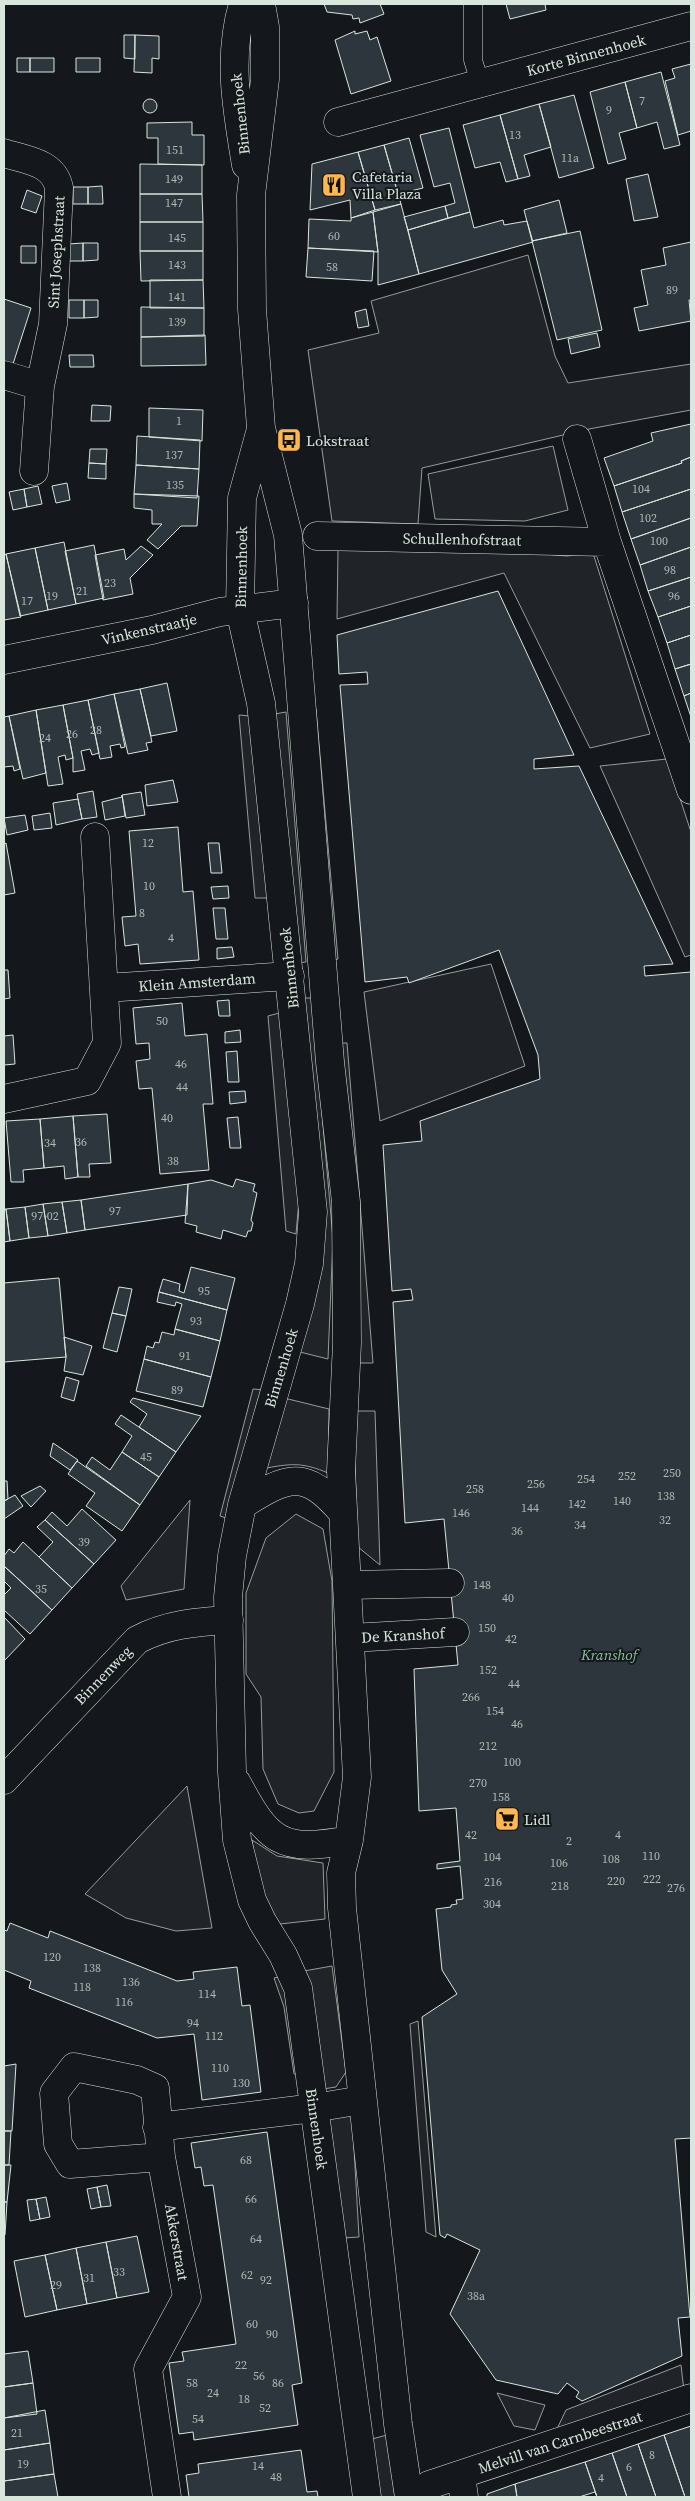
<svg xmlns="http://www.w3.org/2000/svg" width="695" height="2501" font-family="'Source Serif 4',serif">
  <rect width="100%" height="100%" fill="#14181c"/>
  <!-- green -->
  <path fill="#202428" stroke="#939e99" d="M528 255 555 356 568 383 691 364V410L589 429 422 468 418 524 332 521 308 350 379 333 371 301Z
    M553 446 568 510 525 521 435 519 428 474Z
    M338 549 501 550 567 556 593 553 650 734 590 748 504 573 337 619Z
    M308 709H316L338 959 329 961Z
    M286 712 306 962 297 963 275 714Z
    M239 715 250 716 270 898H255Z
    M667 759 691 832V955L685 957 600 766Z
    M491 964 525 1066 380 1121 364 992Z
    M304 998H312L333 1239 328 1359 296 1351Z
    M283 1012 300 1189 296 1234 286 1231 268 1016Z
    M338 1043H347L373 1363H353Z
    M253 1389 265 1390 226 1518 220 1516Z
    M284 1398 329 1409 328 1473C304 1463 293 1463 267 1468Z
    M353 1411H375L380 1565 358 1547Z
    M190 1500 184 1589 126 1600 121 1586Z
    M296 1514 323 1529 332 1581 334 1772 314 1811 299 1813 278 1804 263 1769 261 1697 246 1674V1593L266 1538Z
    M187 1786 212 1928 176 1931 126 1918 85 1894Z
    M252 1840 277 1856 323 1863 325 1919 280 1924 260 1892Z
    M332 1966 346 2072 336 2087 323 2089 304 1971Z
    M283 1976 302 2075 294 2074 284 2007 274 1978Z
    M418 2021 436 2237 426 2232 410 2024Z
    M352 2113 359 2237 344 2238 328 2117Z
    M681 2365 684 2391 555 2433 566 2410Z
    M497 2393 545 2405 535 2430 514 2426Z
    M387 2435 395 2497H380L372 2439Z"/>
  <!-- building -->
  <path fill="#2c363c" stroke="#d8e6dc" d="M324 4H380L384 14 360 23 359 18 353 19 352 15 327 12Z
    M506 4H545L546 10 510 19Z
    M355 31V34L367 31 370 40 377 37 391 81 351 94 335 40Z
    M124 35H135V59L124 58Z
    M135 35 159 36V59L152 58V73L134 72Z
    M17 58H30V72H17Z
    M30 58H54V72H30Z
    M76 58H100V72H76Z
    M691 64V131L678 135 665 81 675 78 672 69Z
    M661 72 680 145 664 149 657 122 637 128 625 82Z
    M625 82 637 128 619 133 626 159 608 164 590 92Z
    M574 95 594 168 559 178 539 104Z
    M143 106a7 7 0 1 1 14 0a7 7 0 1 1-14 0Z
    M539 104 551 147 524 155 530 176 518 179 500 115Z
    M500 115 518 179 506 182 500 162 475 168 463 125Z
    M192 122V135H204V165L158 164V138H147V123Z
    M449 128 470 212 448 218 445 206 455 203 450 183 434 187 420 135Z
    M409 138 423 188 398 194 384 145Z
    M384 145 401 204 375 210 358 152Z
    M358 152 375 210 351 218 350 200 310 210 312 164Z
    M140 164 202 165V194H140Z
    M648 174 658 217 634 221 626 179Z
    M102 186 103 204H88V187Z
    M73 187H88V204H73Z
    M27 190 42 196 36 213 21 208Z
    M140 194H202L203 222H140Z
    M559 200 567 233 532 241 524 210Z
    M401 204 419 274 378 285V252L373 212Z
    M445 206 448 218 408 230 404 217Z
    M373 212 378 252 308 248 309 219 351 221V218Z
    M470 212 474 228 503 220 504 225 527 221 533 242 419 274 408 230Z
    M140 222H203V251H140Z
    M580 231 602 330 557 340 532 241Z
    M691 242V300H689L691 321 639 331 634 308 648 305 641 270 666 265 663 248Z
    M83 243H98V260L83 261Z
    M83 243V261H69L68 244Z
    M21 246H36V263H21Z
    M308 248 374 251 372 281 306 277Z
    M140 251H203V280L141 281Z
    M150 280H203L204 308H150Z
    M4 299 31 308 13 364 4 361Z
    M69 300H84V318H69Z
    M84 300H98V317L84 318Z
    M141 307 204 308V336L141 337Z
    M366 309 369 326 358 328 355 312Z
    M597 333 600 347 571 354 568 339Z
    M205 335 206 365 141 366V337Z
    M69 355H93L94 367H70Z
    M92 405 111 406 110 421H91Z
    M149 408 203 410 202 441 149 437Z
    M691 424V457L681 461 682 463 614 486 604 458 653 441 651 433Z
    M137 436 200 440 199 469 136 465Z
    M90 449H107L106 464 89 463Z
    M691 457V489L622 512 614 486 682 463 681 461Z
    M89 463 106 464V479L88 478Z
    M136 465 199 469 197 498 134 494Z
    M67 483 70 500 56 503 52 486Z
    M38 486 42 504 27 507 24 489Z
    M24 489 27 507 13 510 9 492Z
    M691 489V518L631 539 622 512Z
    M134 494 199 496 197 526H181L158 549 147 540 162 524H152V510L134 508Z
    M691 518V547L640 565 631 539Z
    M64 542 76 604 48 610 35 548Z
    M94 545 104 598 76 604 65 551Z
    M141 546 153 555 130 578 133 594 103 600 95 555 124 549 126 560Z
    M691 547V577L648 591 640 565Z
    M35 548 48 610 20 616 6 554Z
    M6 554 21 617 4 620V555Z
    M691 577V606L658 617 648 591Z
    M498 591 574 755 534 759V769L579 766 673 964 644 966 645 976 691 972V2138L675 2139 690 2317 678 2318 682 2356 582 2401 576 2397 579 2392 567 2383 558 2394 496 2380 450 2314 480 2250 447 2234 445 2238 440 2235 422 2017 457 1994 442 1970 436 1909 451 1907V1905L457 1904 456 1900 463 1899 460 1866 437 1869V1864L460 1861 456 1808 419 1811 414 1669 458 1665 444 1519 405 1523 393 1302 413 1300 411 1289 392 1291 383 1145 422 1141 420 1121 540 1079 538 1055 499 950 409 983 407 977 365 982 340 685 368 684 367 672 339 674 337 635Z
    M691 606V635L667 643 658 617Z
    M691 635V664L675 669 667 643Z
    M691 664V693L684 696 675 669Z
    M167 683 177 731 151 736 140 689Z
    M140 689 152 742 146 743 148 750 128 754 114 694Z
    M691 693V717L684 696Z
    M114 694 125 747 121 748 120 744 110 746 112 757 100 759 88 700Z
    M88 700 99 753 92 755 90 749 81 751 85 770 73 772V758L63 705Z
    M63 705 73 758 66 760 65 755 58 757 63 784 48 786 36 710Z
    M36 710 46 773 23 779 9 716Z
    M9 716 20 769 14 771 13 766 4 767V717Z
    M173 780 178 802 147 806 145 785Z
    M93 791 97 817 82 819 77 794Z
    M141 792 145 815 126 818 122 795Z
    M122 795 125 816 105 820 102 802 122 797Z
    M78 799 82 819 56 825 53 803Z
    M50 813 52 828 34 830 32 816Z
    M25 815 28 830 7 835 4 818Z
    M178 827 183 892 193 891 199 960 140 964 138 944 125 946 122 917 136 916 129 831Z
    M6 843 15 893 4 895V844Z
    M208 843H219L222 873H211Z
    M228 886 229 898 213 899 211 887Z
    M213 908H225L228 939H216Z
    M232 947 234 957 217 959V948Z
    M4 970H8L10 998 4 999Z
    M229 1000 230 1016H219L217 1001Z
    M182 1003 185 1036 207 1034 213 1104H203L209 1170 160 1174 152 1088 139 1089 136 1061 150 1059 149 1043 136 1044 133 1008Z
    M240 1030 241 1042 225 1043V1032Z
    M13 1035 15 1064 4 1065V1036Z
    M237 1051 239 1082H228L226 1052Z
    M245 1091 246 1102 230 1104 229 1092Z
    M107 1114 111 1163 89 1164 90 1177H78L73 1116Z
    M73 1116 78 1177 65 1179 64 1166 44 1168 40 1119Z
    M238 1117 241 1148H230L227 1118Z
    M40 1119 44 1168 23 1170 24 1182H11L6 1121Z
    M236 1179 255 1184 253 1191 257 1193 251 1220 253 1223 251 1231H248L246 1237 223 1230 221 1239 196 1232 197 1226 185 1223 188 1184 211 1180 233 1187Z
    M188 1184 187 1215 85 1230 81 1200Z
    M81 1200 85 1230 67 1233 62 1202Z
    M62 1202 67 1233 48 1236 43 1204Z
    M43 1204 48 1236 29 1238 25 1207Z
    M25 1207 29 1238 10 1241 6 1209Z
    M4 1209H6L10 1241 4 1242Z
    M191 1267 235 1278 227 1310 159 1292 163 1279 180 1284 179 1291 184 1293Z
    M59 1278 66 1357 4 1362V1283Z
    M119 1287 132 1289 126 1316 112 1313Z
    M159 1292 227 1310 220 1341 175 1329 182 1304 176 1302 175 1306 157 1302Z
    M112 1313 126 1316 117 1352 103 1348Z
    M175 1329 220 1341 211 1377 144 1359 147 1346 153 1348 155 1342 159 1343 162 1332 174 1335Z
    M64 1337 92 1346 83 1375 64 1371 66 1357Z
    M144 1359 211 1377 203 1407 136 1391Z
    M66 1377 79 1381 74 1401 61 1397Z
    M133 1398 201 1416 176 1452 139 1427 147 1414 130 1402Z
    M121 1415 176 1452 159 1477 122 1452 132 1436 115 1424Z
    M53 1443 78 1460 70 1470 50 1456Z
    M122 1452 159 1477 140 1505 86 1466 92 1457 110 1470Z
    M77 1461 140 1505 122 1531 86 1506 95 1493 68 1474Z
    M4 1481H7L8 1499 4 1501Z
    M40 1486 46 1491 31 1507 21 1496Z
    M15 1495 23 1506 4 1519V1501Z
    M82 1509 116 1540 94 1564 45 1520 52 1512 67 1526Z
    M45 1520 94 1564 72 1588 39 1557 53 1542 37 1527Z
    M23 1542 72 1588 52 1610 4 1566V1556L9 1549 14 1553Z
    M4 1566 52 1610 30 1634 4 1610V1595L11 1588 4 1581Z
    M4 1617 25 1639 4 1661Z
    M10 1923 48 1938 50 1931 177 1981 194 1979 193 1972 237 1967 242 2006 250 2005 261 2092 202 2100 194 2034 157 2038 29 1988 31 1981 4 1970V1930L7 1931Z
    M16 2064 12 2131H4V2066Z
    M4 2131H11L9 2165H4Z
    M267 2132 302 2383 292 2385 298 2425 194 2440 193 2432 179 2434 169 2363 184 2361 182 2352 236 2344 213 2185 204 2186 201 2167 195 2168 191 2143Z
    M4 2165H11L7 2202H4Z
    M107 2185 111 2206 101 2207 97 2187Z
    M97 2187 101 2207 91 2209 87 2189Z
    M46 2197 50 2217 40 2219 36 2199Z
    M36 2199 40 2219 30 2221 27 2200Z
    M4 2202H7L5 2235H4Z
    M137 2236 149 2292 117 2298 106 2242Z
    M106 2242 117 2298 87 2304 76 2248Z
    M76 2248 87 2304 57 2310 45 2255Z
    M45 2255 57 2310 25 2317 14 2261Z
    M28 2351 33 2383 4 2387V2354Z
    M33 2383 37 2414 4 2418V2387Z
    M45 2410 50 2443 4 2450V2418Z
    M691 2426V2497H685L664 2435Z
    M664 2435 685 2497H656L638 2444Z
    M50 2443 54 2474 4 2481V2450Z
    M638 2444 656 2497H627L612 2453Z
    M301 2450 307 2492 317 2491 318 2497H189L186 2475 199 2473 198 2464Z
    M612 2453 627 2497H597L585 2462Z
    M585 2462 597 2497 595 2492 579 2497H517L515 2484Z
    M54 2474 58 2497H4V2481Z
    M515 2484 517 2497H487V2494Z"/>
  <g fill="none" stroke-linecap="round" stroke-linejoin="round">
    <defs>
      <path id="lane" d="M473 4V60L480 83"/>
      <path id="street" d="M338 122 691 26
        M4 153C26 160 54 162 59 188L53 324 40 386 34 471
        M4 375 40 386
        M577 439 607 542
        M317 536 607 542 691 790
        M4 660 152 630 220 612 294 603
        M105 988 290 976
        M4 1099 87 1081 107 1043 95 837
        M348 1585 450 1583
        M351 1638 455 1632
        M4 1780 137 1640C167 1624 196 1622 229 1620
        M74 2067 137 2080 155 2088 161 2157 70 2164 58 2144 54 2093Z
        M157 2127 314 2108 362 2100
        M161 2157 187 2297 148 2369 167 2497
        M461 2475 464 2497
        M429 2485 691 2398"/>
      <path id="secondary" d="M243 4C227 58 237 111 246 165
        M261 4 265 27V79L251 195 252 309 261 428 288 535 330 1062 346 1202 347 1343 341 1471 357 1777 349 1840 341 1873 342 1908 398 2424 409 2497
        M261 429 242 498 240 610 261 703 313 1212 309 1264 300 1304 242 1505 232 1556 228 1597 232 1772 237 1840 252 1900 262 1921 283 1955 298 1988 367 2497
        M242 1505C288 1476 305 1468 343 1513
        M237 1783C268 1841 280 1853 349 1840"/>
    </defs>
    <!-- lane casing -->
    <use href="#lane" stroke="#d8e6dc" stroke-width="19"/>
    <!-- street casing -->
    <use href="#street" stroke="#d8e6dc" stroke-width="29"/>
    <!-- secondary casing -->
    <use href="#secondary" stroke="#d8e6dc" stroke-width="29"/>
    <!-- lane -->
    <use href="#lane" stroke="#14181c" stroke-width="18"/>
    <!-- street -->
    <use href="#street" stroke="#14181c" stroke-width="28"/>
    <!-- secondary -->
    <use href="#secondary" stroke="#14181c" stroke-width="28"/>
  </g>
  <!-- icons -->
  <defs>
    <symbol id="restaurant-square" viewBox="-11 -11 22 22"><rect x="-9" y="-9" width="18" height="18" rx="4" fill="#ffb74d" stroke="#14181c"/><path d="M-5-6h1v4h1v-4h1v4h1v-4h1v5L-1.5 .5V6h-2V.5L-5-1ZM5-6V6H3V1.5H1.5Q1.5-4 5-6Z" fill="#111"/></symbol>
    <symbol id="bus-square" viewBox="-11 -11 22 22"><rect x="-9" y="-9" width="18" height="18" rx="4" fill="#ffb74d" stroke="#14181c"/><path d="M-5-6H5V4H4V6H2V4H-2V6H-4V4H-5ZM-3.5-4V0h7V-4ZM-3.5 1.2v1.5H-2V1.2ZM2 1.2v1.5H3.5V1.2Z" fill="#111"/></symbol>
    <symbol id="supermarket-square" viewBox="-11 -11 22 22"><rect x="-9" y="-9" width="18" height="18" rx="4" fill="#ffb74d" stroke="#14181c"/><path d="M-6-5.5h2.5l.6 2H6L4.5 2H-2.5L-4.4-4H-6ZM-1.5 3.2a1.3 1.3 0 1 0 .1 0ZM3 3.2a1.3 1.3 0 1 0 .1 0Z" fill="#111"/></symbol>
  </defs>
  <g fill-rule="evenodd">
    <use href="#restaurant-square" x="320" y="171" width="28" height="28"/>
    <use href="#bus-square" x="275" y="426" width="28" height="28"/>
    <use href="#supermarket-square" x="493" y="1805" width="28" height="28"/>
  </g>
  <g text-anchor="middle" dominant-baseline="central" stroke-width="4" stroke-linejoin="round" paint-order="stroke">
    <!-- number labels -->
    <g font-size="12" fill="#adbab4">
      <text x="642" y="101">7</text>
      <text x="609" y="110">9</text>
      <text x="515" y="135">13</text>
      <text x="175" y="150">151</text>
      <text x="570" y="158">11a</text>
      <text x="174" y="179">149</text>
      <text x="174" y="203">147</text>
      <text x="334" y="236">60</text>
      <text x="177" y="238">145</text>
      <text x="177" y="265">143</text>
      <text x="332" y="267">58</text>
      <text x="672" y="290">89</text>
      <text x="177" y="297">141</text>
      <text x="177" y="322">139</text>
      <text x="179" y="421">1</text>
      <text x="174" y="455">137</text>
      <text x="175" y="485">135</text>
      <text x="641" y="489">104</text>
      <text x="648" y="518">102</text>
      <text x="659" y="541">100</text>
      <text x="670" y="570">98</text>
      <text x="110" y="583">23</text>
      <text x="82" y="591">21</text>
      <text x="52" y="596">19</text>
      <text x="674" y="596">96</text>
      <text x="27" y="601">17</text>
      <text x="96" y="730">28</text>
      <text x="72" y="734">26</text>
      <text x="45" y="738">24</text>
      <text x="148" y="843">12</text>
      <text x="149" y="886">10</text>
      <text x="142" y="913">8</text>
      <text x="171" y="938">4</text>
      <text x="162" y="1021">50</text>
      <text x="181" y="1064">46</text>
      <text x="182" y="1087">44</text>
      <text x="167" y="1118">40</text>
      <text x="81" y="1142">36</text>
      <text x="50" y="1143">34</text>
      <text x="173" y="1161">38</text>
      <text x="115" y="1211">97</text>
      <text x="45" y="1216">97-02</text>
      <text x="204" y="1291">95</text>
      <text x="196" y="1321">93</text>
      <text x="185" y="1356">91</text>
      <text x="177" y="1390">89</text>
      <text x="146" y="1457">45</text>
      <text x="672" y="1473">250</text>
      <text x="627" y="1476">252</text>
      <text x="586" y="1479">254</text>
      <text x="536" y="1484">256</text>
      <text x="475" y="1489">258</text>
      <text x="666" y="1496">138</text>
      <text x="622" y="1501">140</text>
      <text x="577" y="1504">142</text>
      <text x="530" y="1508">144</text>
      <text x="461" y="1513">146</text>
      <text x="665" y="1520">32</text>
      <text x="580" y="1525">34</text>
      <text x="517" y="1531">36</text>
      <text x="84" y="1542">39</text>
      <text x="482" y="1585">148</text>
      <text x="41" y="1589">35</text>
      <text x="508" y="1598">40</text>
      <text x="487" y="1628">150</text>
      <text x="511" y="1639">42</text>
      <text x="488" y="1670">152</text>
      <text x="514" y="1684">44</text>
      <text x="471" y="1697">266</text>
      <text x="495" y="1711">154</text>
      <text x="517" y="1724">46</text>
      <text x="488" y="1746">212</text>
      <text x="512" y="1762">100</text>
      <text x="478" y="1783">270</text>
      <text x="501" y="1797">158</text>
      <text x="471" y="1835">42</text>
      <text x="618" y="1835">4</text>
      <text x="569" y="1841">2</text>
      <text x="651" y="1856">110</text>
      <text x="492" y="1857">104</text>
      <text x="611" y="1859">108</text>
      <text x="559" y="1863">106</text>
      <text x="652" y="1879">222</text>
      <text x="616" y="1881">220</text>
      <text x="493" y="1882">216</text>
      <text x="560" y="1886">218</text>
      <text x="676" y="1888">276</text>
      <text x="492" y="1904">304</text>
      <text x="52" y="1957">120</text>
      <text x="92" y="1968">138</text>
      <text x="131" y="1982">136</text>
      <text x="82" y="1987">118</text>
      <text x="207" y="1994">114</text>
      <text x="124" y="2002">116</text>
      <text x="193" y="2023">94</text>
      <text x="214" y="2036">112</text>
      <text x="220" y="2068">110</text>
      <text x="241" y="2083">130</text>
      <text x="246" y="2160">68</text>
      <text x="251" y="2199">66</text>
      <text x="256" y="2239">64</text>
      <text x="119" y="2272">33</text>
      <text x="247" y="2275">62</text>
      <text x="89" y="2278">31</text>
      <text x="266" y="2280">92</text>
      <text x="56" y="2285">29</text>
      <text x="476" y="2296">38a</text>
      <text x="252" y="2324">60</text>
      <text x="272" y="2334">90</text>
      <text x="241" y="2365">22</text>
      <text x="259" y="2376">56</text>
      <text x="192" y="2383">58</text>
      <text x="278" y="2383">86</text>
      <text x="213" y="2393">24</text>
      <text x="244" y="2399">18</text>
      <text x="265" y="2408">52</text>
      <text x="198" y="2419">54</text>
      <text x="17" y="2433">21</text>
      <text x="652" y="2455">8</text>
      <text x="23" y="2464">19</text>
      <text x="258" y="2466">14</text>
      <text x="629" y="2467">6</text>
      <text x="276" y="2477">48</text>
      <text x="601" y="2478">4</text>
    </g>
    <!-- street labels -->
    <g font-size="15" fill="#d8e6dc" stroke="#14181c">
      <text transform="translate(586 55) rotate(-15)">Korte Binnenhoek</text>
      <text transform="translate(240 114) rotate(-96)">Binnenhoek</text>
      <text transform="translate(56 252) rotate(-87)">Sint Josephstraat</text>
      <text transform="translate(462 539) rotate(1)">Schullenhofstraat</text>
      <text transform="translate(241 567) rotate(-89)">Binnenhoek</text>
      <text transform="translate(149 629) rotate(-13)">Vinkenstraatje</text>
      <text transform="translate(289 968) rotate(-96)">Binnenhoek</text>
      <text transform="translate(197 982) rotate(-4)">Klein Amsterdam</text>
      <text transform="translate(281 1368) rotate(-73)">Binnenhoek</text>
      <text transform="translate(403 1635) rotate(-3)">De Kranshof</text>
      <text transform="translate(103 1675) rotate(-46)">Binnenweg</text>
      <text transform="translate(317 2129) rotate(82)">Binnenhoek</text>
      <text transform="translate(177 2242) rotate(80)">Akkerstraat</text>
      <text transform="translate(560 2442) rotate(-18)">Melvill van Carnbeestraat</text>
    </g>
    <!-- poi labels -->
    <g font-size="15" fill="#d8e6dc" stroke="#14181c" text-anchor="start">
      <text x="352" y="176">Cafetaria<tspan x="352" dy="17">Villa Plaza</tspan></text>
      <text x="306" y="440">Lokstraat</text>
      <text x="524" y="1819">Lidl</text>
    </g>
    <!-- park labels -->
    <g font-size="15" font-style="italic" fill="#8ac095" stroke="#14181c">
      <text x="609" y="1654">Kranshof</text>
    </g>
  </g>
  <!-- border -->
  <rect width="695" height="2501" fill="none" stroke="#d8e6dc" stroke-width="10"/>
</svg>
